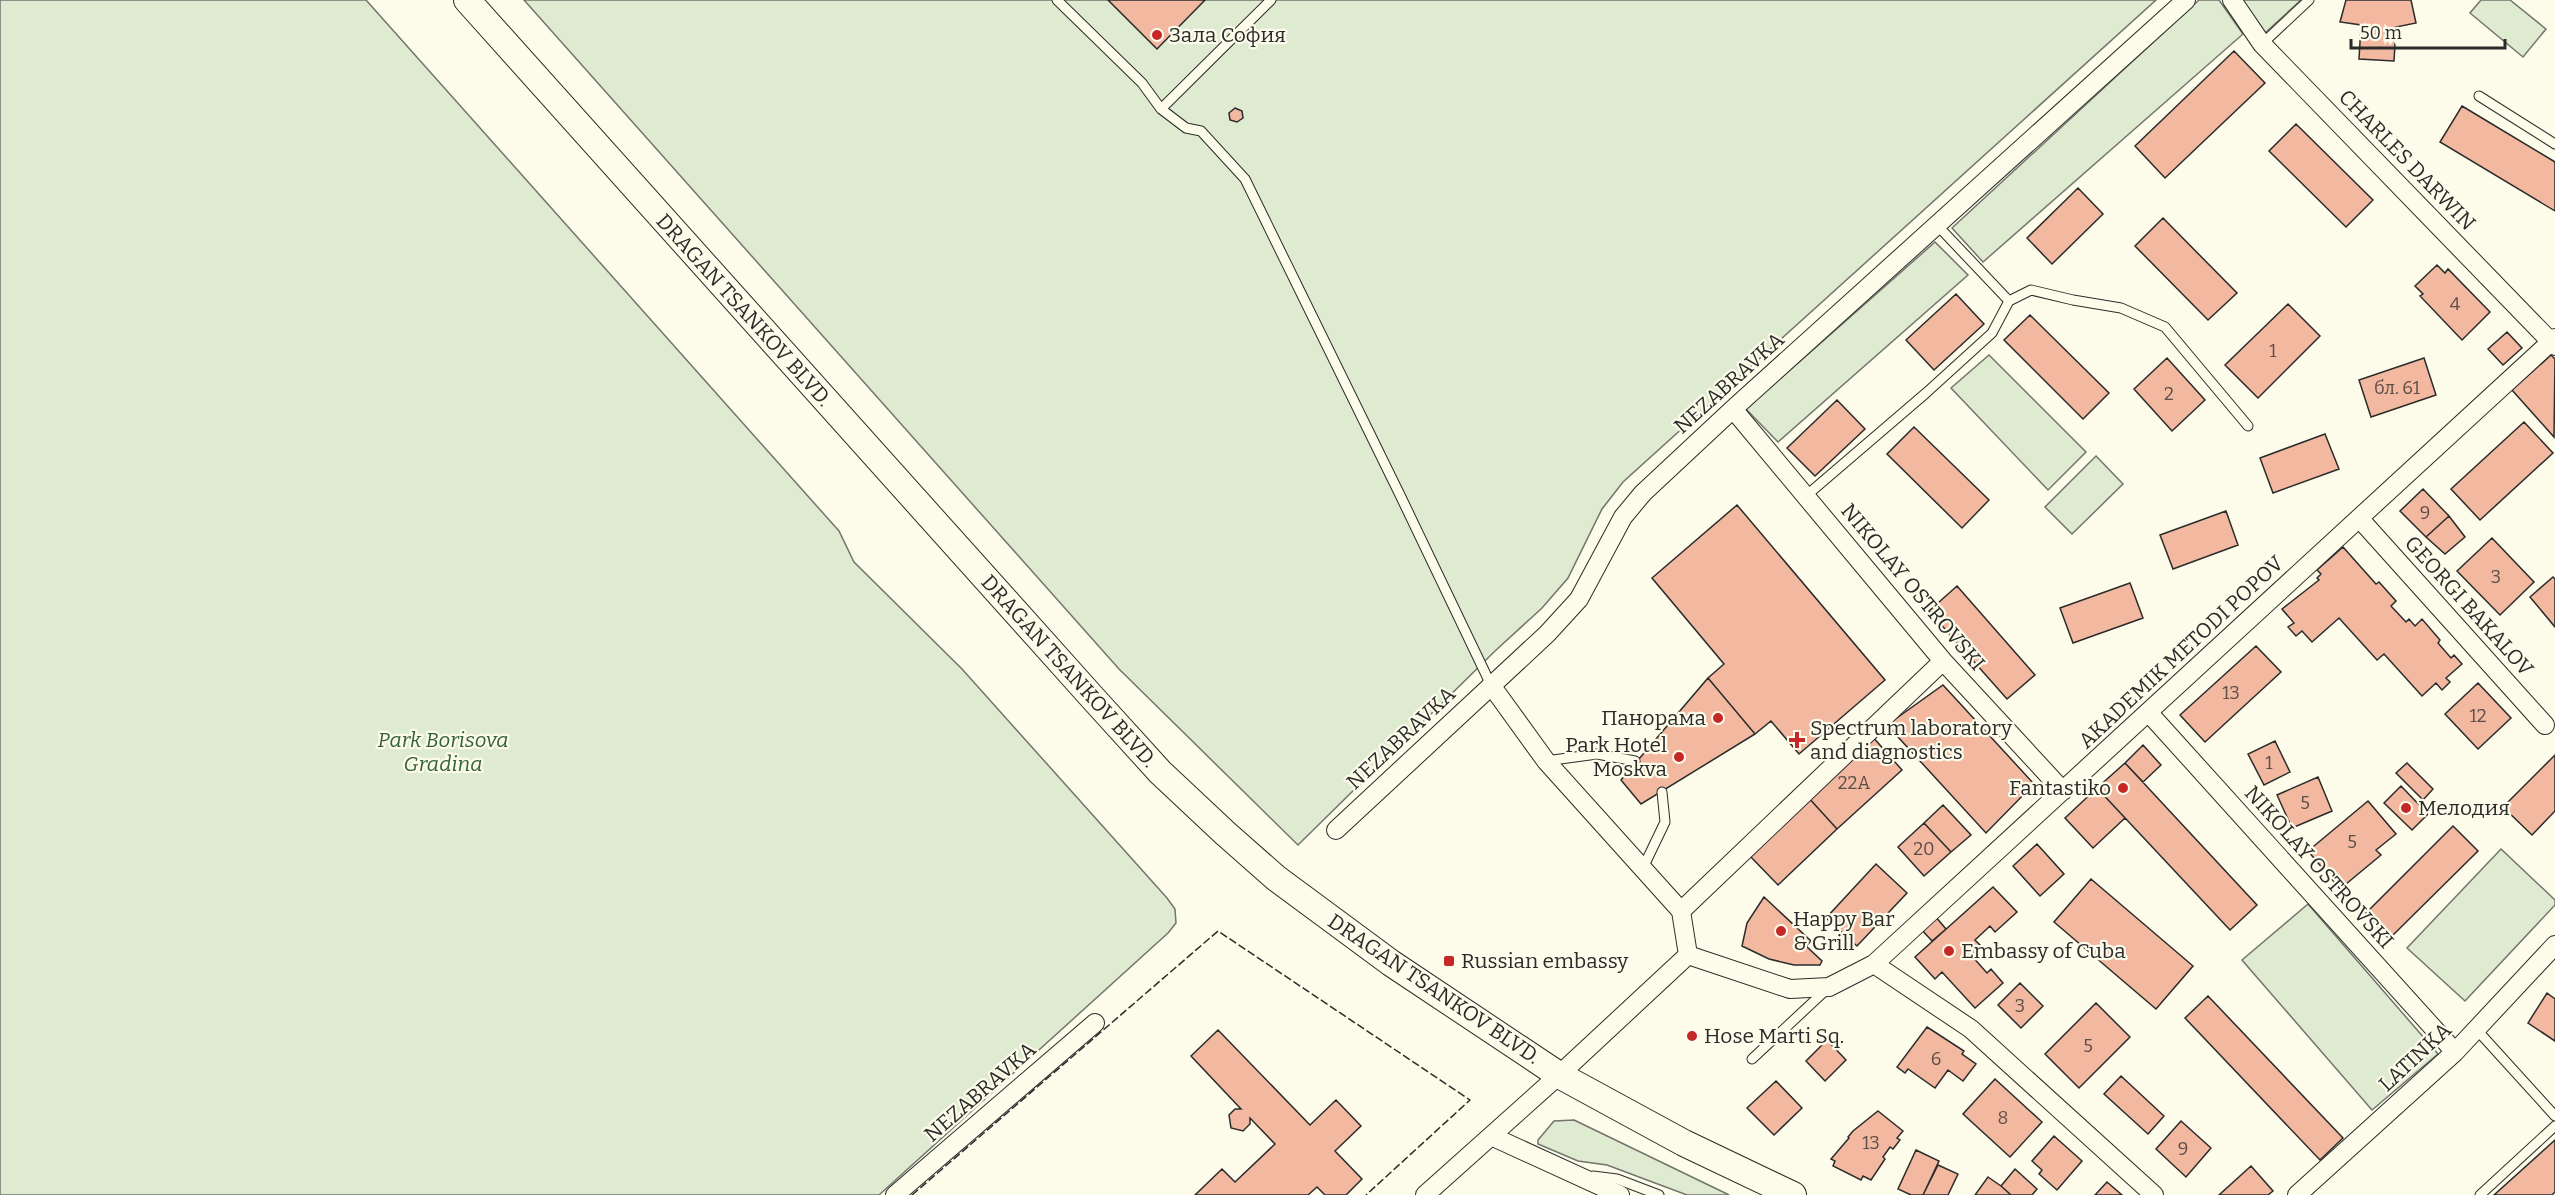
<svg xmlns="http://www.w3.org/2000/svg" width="2555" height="1195" font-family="Bitter,serif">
  <rect width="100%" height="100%" fill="#fdfbea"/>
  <!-- green -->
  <path fill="#deebd1" stroke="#74746e" stroke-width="1.5" d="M0 0H366L839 531 854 562 962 669 1167 898 1175 909 1176 923 1168 933 879 1195H0Z
    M524 0H2156L1623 482 1602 509 1568 578 1542 608 1495 651 1298 845 1119 669Z
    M2199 0H2219L2243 34 1983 262 1952 228Z
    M2241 0H2301L2265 33Z
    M2481 0H2510L2546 29 2523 57 2470 13Z
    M1935 242 1968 275 1778 442 1746 409Z
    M1989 355 2086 452 2048 490 1951 388Z
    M2096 456 2123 484 2072 534 2045 507Z
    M2501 849 2555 900V905L2465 1001 2407 948Z
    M2308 904 2438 1054 2372 1110 2242 960Z
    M1574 1120 1723 1192 1729 1195H1687L1607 1165 1578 1161 1538 1144V1140L1554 1121Z"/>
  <!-- building -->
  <path fill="#f2b8a0" stroke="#2b2b2b" stroke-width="1.5" d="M1108 0H1205L1157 49Z
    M2346 0H2411L2416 23 2396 27 2394 61 2359 59 2361 25 2340 22Z
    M2234 51 2265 83 2165 178 2135 146Z
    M2462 106 2555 162V211L2440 142Z
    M1235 108 1242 111 1243 118 1237 122 1230 120 1229 113Z
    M2296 124 2373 200 2346 227 2269 151Z
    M2078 188 2103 214 2052 264 2027 238Z
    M2163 218 2237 293 2208 320 2135 246Z
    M2437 265 2445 273 2448 269 2490 312 2462 340 2420 296 2423 294 2415 286Z
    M1956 294 1984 324 1934 370 1906 340Z
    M2288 304 2320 336 2258 398 2225 365Z
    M2030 315 2109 393 2083 419 2004 340Z
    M2507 332 2522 348 2503 365 2488 349Z
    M2551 355 2555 359 2554 437 2512 390Z
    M2167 358 2205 400 2172 431 2134 389Z
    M2424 358 2436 395 2371 417 2359 380Z
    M1837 400 1865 429 1815 476 1787 448Z
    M2524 422 2553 453 2480 520 2451 489Z
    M1914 427 1989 500 1962 528 1887 454Z
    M2325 434 2339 469 2273 493 2260 458Z
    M2423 489 2449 516 2426 537 2400 511Z
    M1737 505 1885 680 1799 754 1771 721 1755 734 1708 678 1724 664 1652 578Z
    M2226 511 2238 545 2173 569 2160 535Z
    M2449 516 2465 537 2445 554 2426 537Z
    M2492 538 2534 582 2500 615 2457 571Z
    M2343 547 2376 584 2379 582 2396 601 2391 606 2406 622 2409 619 2415 626 2422 619 2440 640 2438 643 2451 658 2454 655 2462 664 2446 678 2450 682 2442 690 2436 683 2422 696 2384 654 2377 660 2339 618 2312 642 2302 631 2296 636 2288 627 2294 623 2282 609 2319 580 2317 578 2321 574 2317 570Z
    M2553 577 2555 579V627L2530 597Z
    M2130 583 2143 618 2073 643 2060 608Z
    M1957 586 2035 675 2007 699 1929 611Z
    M2256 646 2281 672 2205 742 2180 715Z
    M1708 678 1755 734 1641 804 1621 780Z
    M2478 683 2511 718 2478 749 2445 714Z
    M1943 685 2034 784 1986 833 1887 725Z
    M1872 736 1902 770 1837 829 1807 796Z
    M2275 741 2290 772 2264 785 2248 754Z
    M2143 745 2161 765 2143 782 2125 763Z
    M2555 755V811L2532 835 2503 807Z
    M2125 763 2257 905 2230 930 2097 788Z
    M2407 763 2433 789 2423 800 2396 773Z
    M2318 777 2332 811 2292 828 2277 795Z
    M2401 786 2428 814 2412 830 2384 803Z
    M2097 788 2125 818 2093 848 2065 818Z
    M1807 796 1837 829 1778 885 1748 854Z
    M2368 801 2396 834 2376 850 2381 855 2340 889 2308 851Z
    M1943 805 1971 835 1951 852 1924 823Z
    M1924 823 1951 852 1924 876 1898 847Z
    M2453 826 2478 851 2389 939 2365 914Z
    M2037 844 2064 874 2040 896 2013 866Z
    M1876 864 1907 893 1857 946 1826 918Z
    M2091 879 2193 966 2156 1009 2054 922Z
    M1993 887 2017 912 1995 932 1990 926 1975 940 1981 946 1971 955 1987 973 1991 969 2003 983 1975 1008 1942 972 1935 979 1915 957Z
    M1764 897 1811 941 1806 946 1822 961 1820 965H1794L1769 959 1742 946 1747 923Z
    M1935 916 1946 929 1932 941 1921 929Z
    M2020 983 2043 1006 2021 1028 1998 1005Z
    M2547 993 2555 999V1041L2528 1023Z
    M2208 996 2343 1138 2320 1160 2185 1018Z
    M2096 1003 2130 1037 2079 1088 2045 1054Z
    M1927 1027 1964 1051 1962 1054 1976 1064 1963 1081 1948 1070 1935 1088 1908 1069 1905 1073 1897 1067Z
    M1218 1030 1310 1125 1336 1100 1361 1126 1335 1151 1362 1179 1346 1195H1325L1317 1187 1308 1195H1195L1222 1169 1235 1182 1275 1144 1250 1118V1124L1243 1131 1231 1128 1229 1115 1235 1109H1241L1191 1056Z
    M1827 1040 1846 1060 1825 1081 1806 1061Z
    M2121 1076 2164 1116 2148 1134 2104 1094Z
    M1995 1079 2042 1122 2010 1157 1963 1114Z
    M1776 1081 1802 1108 1774 1135 1747 1108Z
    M1878 1111 1903 1131 1897 1138 1900 1140 1893 1149 1890 1147 1883 1157 1885 1159 1871 1180 1863 1176 1861 1180 1833 1166 1835 1161 1831 1159 1849 1138 1848 1137 1853 1131Z
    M2181 1121 2211 1148 2186 1177 2156 1149Z
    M2054 1136 2082 1161 2057 1190 2039 1174 2042 1170 2032 1161Z
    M2555 1140V1192L2552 1195H2494Z
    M1916 1150 1939 1161 1923 1195H1911L1898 1189Z
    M1938 1165 1958 1174 1948 1195H1923Z
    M2251 1166 2273 1191 2268 1195H2219Z
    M2015 1169 2037 1189 2032 1195H2011L2001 1186Z
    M1988 1177 2001 1186 2011 1195H1975Z
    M2107 1182 2122 1195H2095Z"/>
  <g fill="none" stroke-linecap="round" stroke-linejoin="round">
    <defs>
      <path id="service" d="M1057 0 1142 83 1161 109 1186 128 1201 131 1245 179 1400 495 1491 685
        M2262 44 2309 0
        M2479 96 2555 144
        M1161 109 1271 0
        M2009 301 2031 290 2073 300 2121 308 2165 327 2248 426
        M1807 495 1926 393 1992 333 2009 301 1937 225
        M1546 761 1597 754 1635 761
        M1642 870 1665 822 1662 792
        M2477 1030 2555 1116
        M1752 1059 1827 989
        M1593 1176 1617 1179 1659 1195
        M2480 1195 2555 1126"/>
      <path id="minor" d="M2232 0 2262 44 2555 346
        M1733 409 1943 661 2063 791
        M2359 518 2545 725
        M1491 685 1546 761 1681 911 1688 955
        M2148 712 2455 1052
        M1336 830 1547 634 1579 599 1623 517 1643 493 1733 409 2186 0
        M1681 911 1943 661
        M1688 955 1790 989 1829 987 1874 964 2555 338
        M1874 964 1971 1029 2154 1195
        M1491 1136 1620 1195
        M895 1195 1095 1023
        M1425 1195 1559 1075 1688 955
        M2297 1195 2455 1052 2555 945"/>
      <path id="secondary" d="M467 0 1091 696 1160 772 1225 833 1276 878 1391 963 1559 1075 1684 1143 1793 1195"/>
    </defs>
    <!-- service casing -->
    <use href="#service" stroke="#2b2b2b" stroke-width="11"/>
    <!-- minor casing -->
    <use href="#minor" stroke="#2b2b2b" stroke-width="20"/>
    <!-- secondary casing -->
    <use href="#secondary" stroke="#2b2b2b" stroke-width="28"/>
    <!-- service -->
    <use href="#service" stroke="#fdfbea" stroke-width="9"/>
    <!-- minor -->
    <use href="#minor" stroke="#fdfbea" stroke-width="18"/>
    <!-- secondary -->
    <use href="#secondary" stroke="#fdfbea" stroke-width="26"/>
    <!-- fence -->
    <path stroke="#2b2b2b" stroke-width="1.5" stroke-dasharray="8 3" stroke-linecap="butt" d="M912 1195 1218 931 1470 1100 1366 1195"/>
  </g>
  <!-- markers -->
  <g fill="#c62828" stroke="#fdfbea" stroke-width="2">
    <circle cx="1157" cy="35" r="6"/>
    <circle cx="1718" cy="718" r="6"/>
    <path d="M1794 731h6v6h6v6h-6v6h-6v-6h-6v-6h6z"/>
    <circle cx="1679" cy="757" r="6"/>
    <circle cx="2123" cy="788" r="6"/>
    <circle cx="2406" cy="808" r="6"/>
    <circle cx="1781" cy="931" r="6"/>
    <circle cx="1949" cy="951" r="6"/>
    <rect x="1443" y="955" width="12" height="12" rx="3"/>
    <circle cx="1692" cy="1036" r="6"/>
  </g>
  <g text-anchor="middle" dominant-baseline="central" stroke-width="4.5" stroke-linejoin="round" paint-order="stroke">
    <!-- number labels -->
    <g font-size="18" fill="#5d4e48">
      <text x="2455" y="304">4</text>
      <text x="2273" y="351">1</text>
      <text x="2397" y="388">бл. 61</text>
      <text x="2169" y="394">2</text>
      <text x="2425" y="513">9</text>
      <text x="2496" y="577">3</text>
      <text x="2231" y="693">13</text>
      <text x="2478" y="716">12</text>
      <text x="2269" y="763">1</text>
      <text x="1854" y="783">22А</text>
      <text x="2305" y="803">5</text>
      <text x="2352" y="842">5</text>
      <text x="1924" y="849">20</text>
      <text x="2020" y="1006">3</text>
      <text x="2088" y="1046">5</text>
      <text x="1936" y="1059">6</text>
      <text x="2003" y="1118">8</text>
      <text x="1871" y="1143">13</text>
      <text x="2183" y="1149">9</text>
    </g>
    <!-- poi labels -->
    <g font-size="21" fill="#2b2b2b" stroke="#fdfbea" text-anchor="start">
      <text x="1169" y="35">Зала София</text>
      <text x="1706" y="718" text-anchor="end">Панорама</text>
      <text x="1810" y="728">Spectrum laboratory<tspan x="1810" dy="24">and diagnostics</tspan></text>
      <text x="1667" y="745" text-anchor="end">Park Hotel<tspan x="1667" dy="24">Moskva</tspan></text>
      <text x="2111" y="788" text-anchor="end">Fantastiko</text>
      <text x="2418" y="808">Мелодия</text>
      <text x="1793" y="919">Happy Bar<tspan x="1793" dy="24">&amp; Grill</tspan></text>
      <text x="1961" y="951">Embassy of Cuba</text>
      <text x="1461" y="961">Russian embassy</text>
      <text x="1704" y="1036">Hose Marti Sq.</text>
    </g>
    <!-- street labels -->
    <g font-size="21" fill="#2b2b2b" stroke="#fdfbea">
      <text transform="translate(2407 160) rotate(46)">CHARLES DARWIN</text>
      <text transform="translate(744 310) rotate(48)">DRAGAN TSANKOV BLVD.</text>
      <text transform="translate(1729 383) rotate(-42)">NEZABRAVKA</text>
      <text transform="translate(1913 587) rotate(50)">NIKOLAY OSTROVSKI</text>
      <text transform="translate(2469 606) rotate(48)">GEORGI BAKALOV</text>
      <text transform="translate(2181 652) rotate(-43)">AKADEMIK METODI POPOV</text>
      <text transform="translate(1069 671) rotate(48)">DRAGAN TSANKOV BLVD.</text>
      <text transform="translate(1401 738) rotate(-43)">NEZABRAVKA</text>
      <text transform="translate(2319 867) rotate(48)">NIKOLAY OSTROVSKI</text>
      <text transform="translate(1434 989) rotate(34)">DRAGAN TSANKOV BLVD.</text>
      <text transform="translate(2415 1057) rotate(-43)">LATINKA</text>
      <text transform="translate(980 1092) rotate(-41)">NEZABRAVKA</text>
    </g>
    <!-- park labels -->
    <g font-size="21" font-style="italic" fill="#34623c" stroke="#fdfbea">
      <text x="443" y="740">Park Borisova<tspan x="443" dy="24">Gradina</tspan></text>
    </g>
  </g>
  <!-- scale -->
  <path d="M2351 39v9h154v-9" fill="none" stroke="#2b2b2b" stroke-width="3"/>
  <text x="2360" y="39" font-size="18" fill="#2b2b2b" stroke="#fdfbea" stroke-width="4.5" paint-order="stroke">50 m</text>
</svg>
